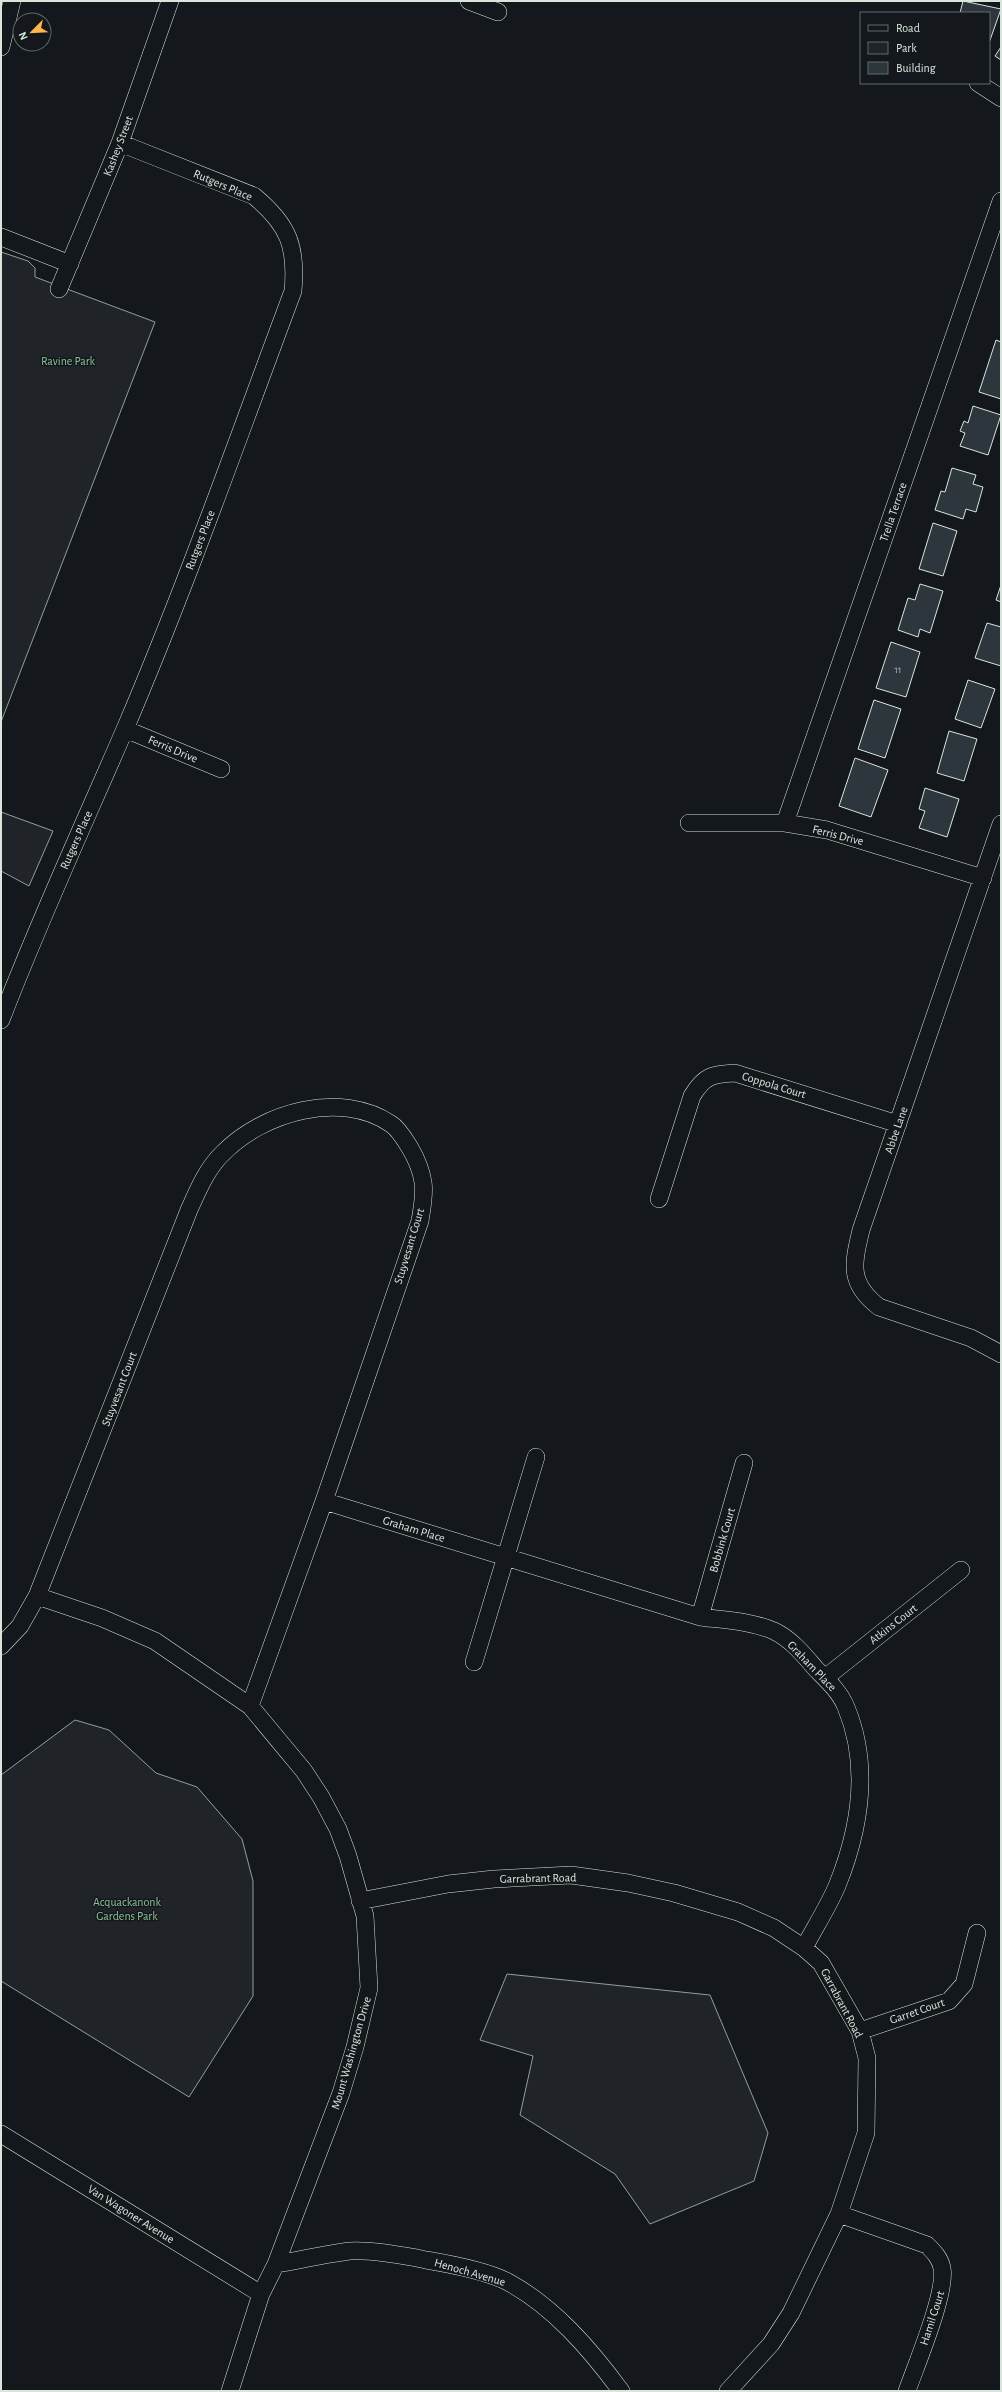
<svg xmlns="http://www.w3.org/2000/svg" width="1002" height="2392" font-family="'Alegreya Sans',sans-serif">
  <rect width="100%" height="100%" fill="#14181c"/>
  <!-- green -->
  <path fill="#202428" stroke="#939e99" d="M1 252 28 261 35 268V277L155 322 1 722Z
    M1 812 53 831 29 886 1 871Z
    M75 1720 109 1730 156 1773 197 1787 242 1839 253 1881V1996L189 2097 1 1981V1775Z
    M507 1974 710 1995 768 2133 754 2181 650 2224 615 2174 520 2115 533 2056 480 2040Z"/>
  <!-- building -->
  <path fill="#2c363c" stroke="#d8e6dc" d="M963 1 1001 9 989 43V13H960Z
    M1001 47V60L995 56Z
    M996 340 1001 342V399L979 392Z
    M973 406 1001 415 988 455 960 446 965 433 960 431 964 421 968 423Z
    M952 468 976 475 973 484 983 487 976 512 966 509 963 519 935 510 941 491 945 492Z
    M933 523 957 531 943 576 919 569Z
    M920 584 943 591 930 633 920 629 918 637 898 630 908 598 915 600Z
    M1001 585V602L996 600Z
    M987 623 1001 627V666L975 658Z
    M891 642 920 652 906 697 876 688Z
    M968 680 995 689 981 728 955 719Z
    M874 700 901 709 885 758 858 749Z
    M949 731 977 739 964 781 937 773Z
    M855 758 888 770 871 817 839 806Z
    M925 788 959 799 947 837 919 828 925 811 919 809Z"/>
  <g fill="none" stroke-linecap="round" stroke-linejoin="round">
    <defs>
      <path id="street" d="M469 1 498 12
        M1 47 12 1
        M978 83 1001 98
        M1 237 70 264
        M59 289 120 143 170 1
        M125 729 221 769
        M689 823H785L827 830 983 878
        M785 823 1001 201
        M1001 824 861 1230C853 1264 848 1283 879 1307L971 1338 1001 1354
        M1 1020C39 921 83 826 125 729 186 586 238 438 293 291 297 247 289 225 254 196L120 143
        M659 1199 692 1096C704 1076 712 1074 735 1073L898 1124
        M324 1501 700 1617C724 1620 751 1621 774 1631 791 1639 804 1655 816 1669 827 1680 840 1692 846 1707 870 1765 860 1829 837 1886 828 1907 815 1927 804 1948
        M37 1596 102 1618 155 1641 250 1706 304 1771 321 1797 338 1829 348 1856 365 1916 369 1988 355 2047 341 2093 276 2264 261 2294 230 2391
        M700 1617 744 1463
        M1 1646 20 1626 37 1596 189 1210C198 1190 207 1168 223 1153 263 1112 341 1090 391 1124 399 1129 405 1140 410 1148 416 1158 421 1170 423 1182 425 1194 422 1208 420 1221L324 1501 250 1706
        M474 1662 536 1457
        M825 1678 961 1570
        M360 1901 448 1884 494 1879 571 1875 628 1883 674 1893 738 1912 774 1928 804 1948 821 1963 860 2031 867 2058 866 2133 839 2214 791 2313 771 2344 728 2391
        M860 2031 949 2001 964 1984 977 1933
        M1 2134 261 2294
        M839 2214 927 2245C934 2252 940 2258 942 2268 947 2292 916 2365 907 2391
        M276 2264C300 2260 326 2254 350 2251 370 2250 406 2256 426 2260 450 2264 487 2271 508 2282 554 2307 590 2349 621 2391"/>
    </defs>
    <!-- street casing -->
    <use href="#street" stroke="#d8e6dc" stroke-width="18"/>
    <!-- street -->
    <use href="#street" stroke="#14181c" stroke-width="17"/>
  </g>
  <g text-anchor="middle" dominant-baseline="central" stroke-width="3" stroke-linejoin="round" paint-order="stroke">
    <!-- number labels -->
    <g font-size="10" fill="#adbab4">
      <text x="898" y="670">11</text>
    </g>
    <!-- street labels -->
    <g font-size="12" fill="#d8e6dc" stroke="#14181c">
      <text transform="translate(118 146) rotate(-69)">Kashey Street</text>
      <text transform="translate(223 185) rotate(23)">Rutgers Place</text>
      <text transform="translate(893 512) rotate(-71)">Trella Terrace</text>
      <text transform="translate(200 540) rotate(-69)">Rutgers Place</text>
      <text transform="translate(173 749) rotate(23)">Ferris Drive</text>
      <text transform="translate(838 835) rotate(14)">Ferris Drive</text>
      <text transform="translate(76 840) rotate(-66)">Rutgers Place</text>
      <text transform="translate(774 1085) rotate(17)">Coppola Court</text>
      <text transform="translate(896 1130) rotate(-71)">Abbe Lane</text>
      <text transform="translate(409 1246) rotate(-73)">Stuyvesant Court</text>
      <text transform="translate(119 1389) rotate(-69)">Stuyvesant Court</text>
      <text transform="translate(414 1529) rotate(17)">Graham Place</text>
      <text transform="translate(722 1540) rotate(-74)">Bobbink Court</text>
      <text transform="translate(893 1624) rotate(-38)">Atkins Court</text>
      <text transform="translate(812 1666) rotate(46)">Graham Place</text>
      <text transform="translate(538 1878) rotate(-1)">Garrabrant Road</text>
      <text transform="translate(842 2003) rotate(62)">Garrabrant Road</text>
      <text transform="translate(917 2011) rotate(-19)">Garret Court</text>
      <text transform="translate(351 2053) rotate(-74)">Mount Washington Drive</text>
      <text transform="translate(131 2214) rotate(32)">Van Wagoner Avenue</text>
      <text transform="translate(470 2272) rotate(16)">Henoch Avenue</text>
      <text transform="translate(932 2318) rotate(-72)">Hamil Court</text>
    </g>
    <!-- park labels -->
    <g font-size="12" fill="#8ac095" stroke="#14181c">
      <text x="68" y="361">Ravine Park</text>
      <text x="127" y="1902">Acquackanonk<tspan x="127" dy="14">Gardens Park</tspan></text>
    </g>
  </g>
  <!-- border -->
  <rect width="1002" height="2392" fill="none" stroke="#d8e6dc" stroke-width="4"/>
  <!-- legend -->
  <rect x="860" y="12" width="130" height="72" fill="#14181c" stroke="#626a69"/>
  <rect x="868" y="25" width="20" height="6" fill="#14181c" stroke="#626a69"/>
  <text x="896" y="32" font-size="12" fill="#d8e6dc">Road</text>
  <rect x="868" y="42" width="20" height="12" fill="#202428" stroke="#626a69"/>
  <text x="896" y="52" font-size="12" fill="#d8e6dc">Park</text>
  <rect x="868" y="62" width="20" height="12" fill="#2c363c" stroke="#626a69"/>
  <text x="896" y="72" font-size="12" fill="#d8e6dc">Building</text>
  <!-- north arrow -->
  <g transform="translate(32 32) rotate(246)"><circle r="19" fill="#14181c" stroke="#626a69"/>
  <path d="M0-3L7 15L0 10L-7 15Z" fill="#ffb74d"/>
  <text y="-6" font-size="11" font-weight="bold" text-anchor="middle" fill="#d8e6dc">N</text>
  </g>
</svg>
